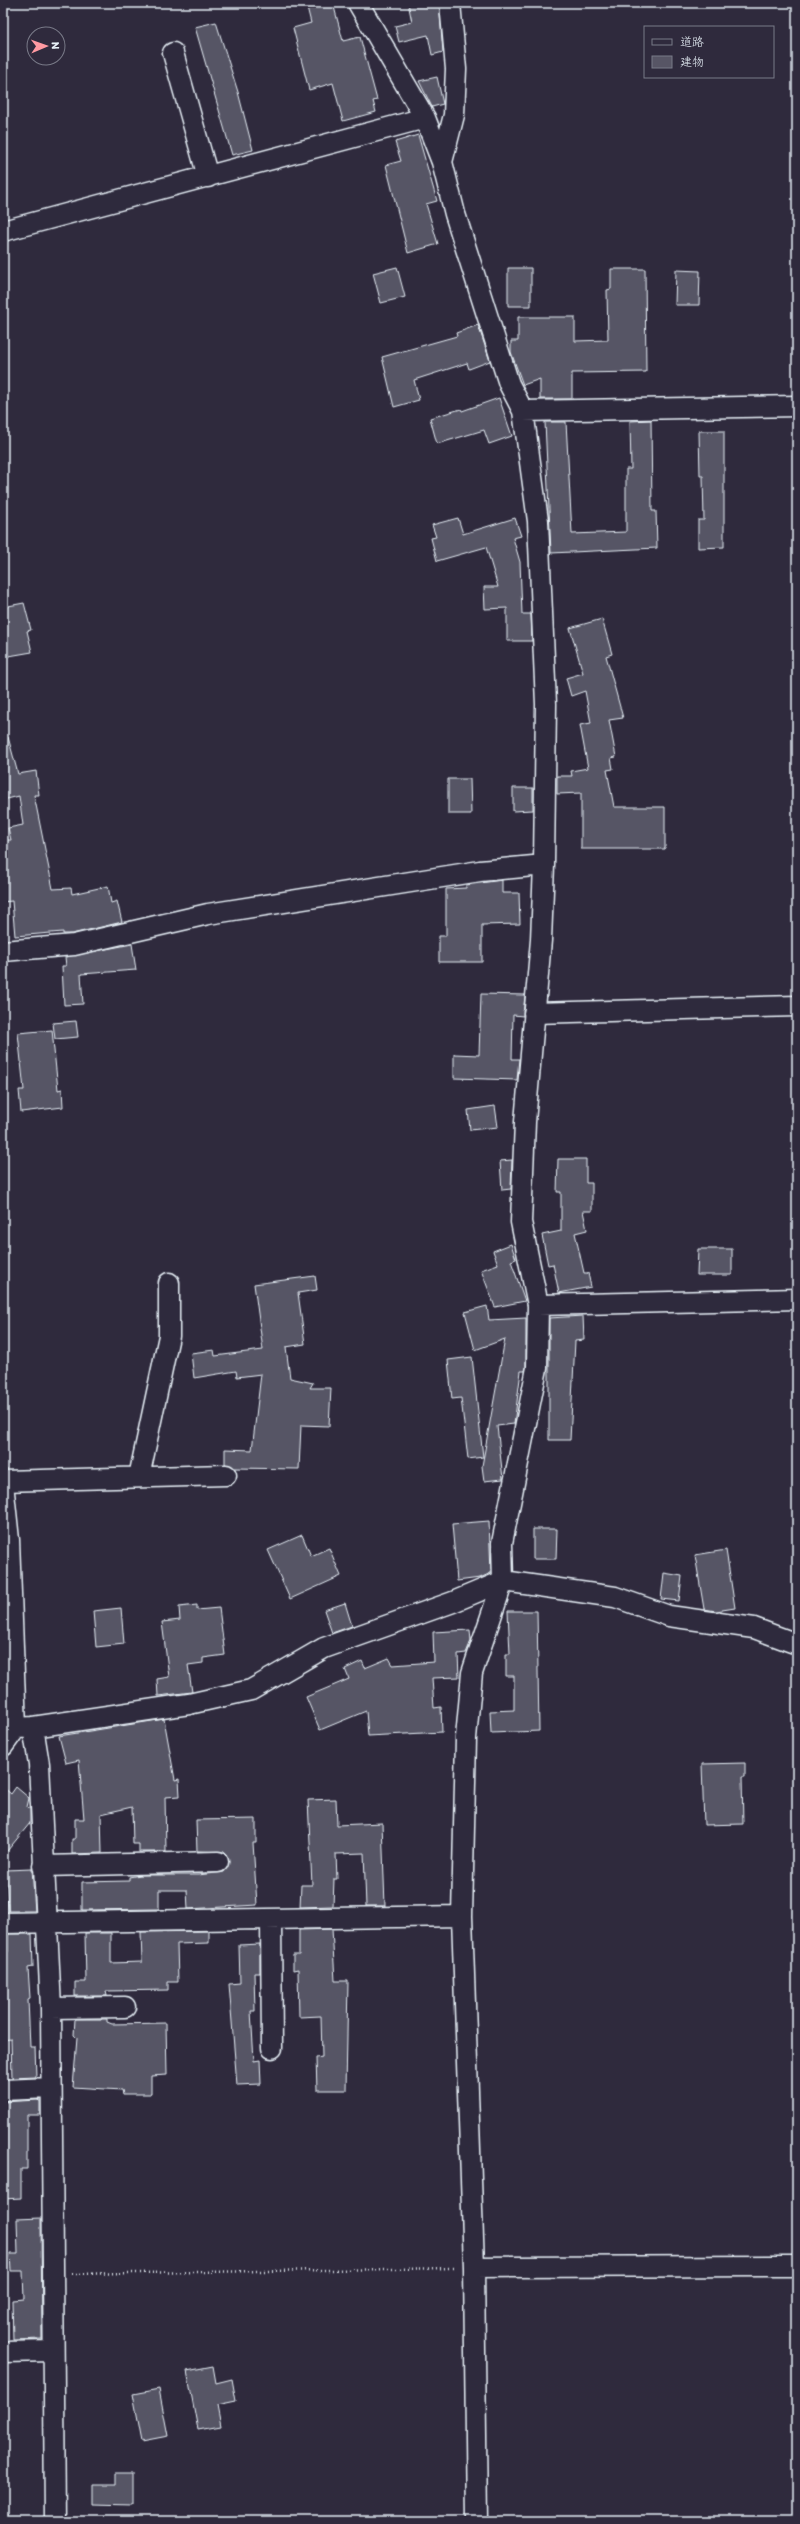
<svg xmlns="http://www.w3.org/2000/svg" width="800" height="2524" font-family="Itim,'Klee One',sans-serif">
  <rect width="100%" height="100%" fill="#2f2a3d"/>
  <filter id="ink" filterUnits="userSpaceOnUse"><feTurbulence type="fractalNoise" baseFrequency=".025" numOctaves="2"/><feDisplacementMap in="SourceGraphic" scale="8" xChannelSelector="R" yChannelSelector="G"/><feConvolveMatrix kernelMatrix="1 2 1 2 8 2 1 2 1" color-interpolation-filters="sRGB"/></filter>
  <g filter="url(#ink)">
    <!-- building -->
    <path fill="#575565" stroke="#e8f1f8" d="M306 3H333L343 41 360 37 377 100 373 101 376 112 343 121 333 83 309 90 293 28 311 23Z
      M408 3H439L443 52 432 55 428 35 399 42 395 26 412 22Z
      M216 22 238 92 253 150 232 155 195 27Z
      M437 77 443 104 432 107 419 81Z
      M418 135 437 201 426 204 438 244 408 253 386 165 401 161 395 142Z
      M397 267 405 297 381 303 373 273Z
      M508 268H531V306H508Z
      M611 269H645L646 372 572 373V399H540V379L523 385 511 352V341H518V317H575V341L608 340 607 290 611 289Z
      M676 270 700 271 699 305H675Z
      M478 325 490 361 469 369 467 363 414 380 419 400 394 407 382 357 457 336 456 333Z
      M499 398 512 436 489 444 484 430 437 444 430 418 461 409 462 411Z
      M651 420 652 511H656L657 548 551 553 545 422H566L572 534 626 532V469H631L630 421Z
      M699 431H724V547L698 548V520H704L703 476H700Z
      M458 518 463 534 515 518 521 536 513 538 520 562 522 614H531L532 641H507V608L485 609 484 587H498L486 547 437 561 431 538 436 537 432 525Z
      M24 603 31 630 27 631 32 652 3 657V607Z
      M602 619 612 654 606 656 623 718 609 720 616 757 611 758 613 769 607 770 614 807H665V849H581V793L557 794V776H572L571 771 588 768 580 725 591 723 585 691 571 696 566 678 583 673 570 628Z
      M8 737 18 774 36 771 39 795H34L53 889 71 888 72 894 108 886 111 903 117 901 122 922 72 934H63V932L15 936 12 901 3 902V840H11L8 828 23 825 19 796 3 800V738Z
      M448 779H470L471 814H448Z
      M513 788H533V810L513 811Z
      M502 880V893H519L520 924 482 925V962H439V936H446V889L466 888V885Z
      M132 944 136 970 81 974 83 1004 64 1005 62 966H66L65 957Z
      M481 994 525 995 523 1016 513 1015 512 1059H519L517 1080 454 1078V1054L479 1055Z
      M76 1021 78 1037 55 1039 53 1023Z
      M52 1030 58 1090 62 1089 63 1107 21 1112 19 1090H24L18 1033Z
      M495 1106 498 1127 470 1130 468 1110Z
      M558 1159H586V1183H592V1211H583L587 1230 575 1233 584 1273H588L591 1287 559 1293 553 1264 548 1265 542 1235 561 1231V1192H557Z
      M512 1160 511 1189 502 1190 500 1161Z
      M511 1244 516 1259 511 1261 525 1301 495 1307 481 1270 498 1264 493 1251Z
      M698 1249H732V1275H697Z
      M315 1276 317 1290 298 1293 305 1344 286 1347 290 1378 313 1383 310 1388H331L329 1426 301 1425 299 1469 235 1468 225 1464V1449L252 1450 261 1374 237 1377 236 1371 194 1378 191 1353 214 1350 215 1356 263 1350 254 1284Z
      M487 1306 489 1320 526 1318V1367L525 1371H521L514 1424 497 1426 503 1479 484 1481 482 1466 505 1339 475 1350 465 1312Z
      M583 1316 584 1340 575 1341 570 1440H549V1318Z
      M472 1357 483 1457 468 1459 461 1398 452 1399 448 1360Z
      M489 1521 491 1573 480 1578 457 1581 452 1524Z
      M533 1529H557L556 1559H533Z
      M302 1535 311 1556 329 1548 341 1576 290 1599 268 1550Z
      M726 1550 735 1608 716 1611 704 1609 695 1555Z
      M664 1573 682 1576 679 1601 661 1599Z
      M345 1603 352 1626 332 1633 324 1610Z
      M197 1605V1610L219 1608 225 1655 203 1658V1663L188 1665 192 1692 158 1696 157 1679 169 1677 162 1622 180 1620 179 1607Z
      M121 1608 124 1644 96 1647 93 1611Z
      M508 1611H537L539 1731 491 1733 490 1711 514 1710V1676H506V1654H510Z
      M470 1630 471 1641 466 1653 458 1654 459 1677 432 1678 434 1708 441 1707 442 1732 368 1736 366 1711 320 1730 306 1697 349 1679 345 1669 362 1661 365 1668 389 1658 393 1665 434 1662 433 1632Z
      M164 1719 175 1780 179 1779 180 1796 165 1797 166 1852H139V1844H133L132 1807 101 1814 102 1853 72 1854V1839H75V1819H84L79 1760 66 1763 59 1736Z
      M745 1763V1777H742L743 1824 704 1825 702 1764Z
      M3 1787 11 1794 16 1787 29 1798 27 1807 30 1809V1823L3 1856Z
      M336 1799 337 1825 382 1823 385 1906H366L364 1853 336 1854 337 1879H334L333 1906 300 1907 301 1885H312L308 1800Z
      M256 1819V1843H253L257 1905 188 1909 187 1890H159V1909L82 1910V1882L129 1881V1877L140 1875H198L224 1872 229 1862 224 1852 197 1851 196 1820Z
      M32 1869 35 1911H8L6 1870Z
      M332 1929 335 1981H348L346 2090H317L316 2058 322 2057 321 2016 299 2017 298 1969 293 1970V1955H299V1930Z
      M209 1931V1943L177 1944 178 1982H168V1990L106 1991 107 1996H75V1982H86L85 1933H111V1963L142 1962 141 1932Z
      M8 1934H32L33 1967 28 1968 30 1998 28 1999 30 2047H35L36 2077 12 2078 11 2039 3 2040V2008H5L3 1952H8Z
      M260 1944V1973H254L255 2011H251L254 2061 260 2060 261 2084 237 2085 229 1984 240 1983 239 1945Z
      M75 2019H107V2022L112 2024 166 2023 167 2075 151 2076V2094H123L122 2090 73 2087 77 2038 74 2035Z
      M37 2100 40 2101V2115H27V2169H21V2198L3 2199V2102Z
      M41 2218 42 2339 13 2340 12 2300 24 2299 23 2271H11L10 2254H18L17 2219Z
      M213 2366 216 2383 232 2379 236 2401 217 2405 221 2426 198 2430 187 2371Z
      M159 2389 168 2436 142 2441 133 2394Z
      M116 2474H132V2506L92 2505V2484H116Z"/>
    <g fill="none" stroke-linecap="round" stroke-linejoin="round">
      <defs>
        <path id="minor" d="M358 3 425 118 442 162 455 214 509 384 523 411 538 521 546 704 544 865 541 940 525 1122 521 1222 538 1305 537 1368 502 1543 503 1581 472 1673 466 1738 462 1916 474 2267 477 2521
          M173 53 208 177
          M442 162 454 115 456 69 450 3
          M3 231 425 118
          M523 411 797 406
          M3 951 74 945 208 914 480 871 544 865
          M534 1013 797 1006
          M538 1305 797 1299
          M139 1477 169 1336V1283
          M3 1481 226 1475
          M3 1483 9 1540 16 1728 3 1746
          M33 1727 39 1764 51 2008 55 2521
          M3 1729 33 1727 189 1704 251 1690 324 1648 453 1602 503 1581 615 1597 669 1616 754 1628 797 1644
          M43 1866 218 1862
          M271 1919 272 2048
          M3 1923 462 1916
          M51 2008 125 2007
          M3 2090 50 2088
          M474 2267 797 2266
          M3 2352 53 2351"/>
      </defs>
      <!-- minor casing -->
      <use href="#minor" stroke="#e8f1f8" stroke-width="23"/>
      <!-- path -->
      <path stroke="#e8f1f8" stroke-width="2.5" stroke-dasharray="1 3" stroke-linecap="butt" d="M72 2274 455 2268"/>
      <!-- minor -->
      <use href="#minor" stroke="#2f2a3d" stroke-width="20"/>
    </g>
  </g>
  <!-- margin -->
  <rect width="800" height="2524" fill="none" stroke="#2f2a3d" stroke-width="16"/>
  <rect x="8" y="8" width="784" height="2508" fill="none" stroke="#e8f1f8" stroke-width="1.5" filter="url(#ink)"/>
  <!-- legend -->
  <rect x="644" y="26" width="130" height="52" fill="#2f2a3d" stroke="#797a88"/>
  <rect x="652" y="39" width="20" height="6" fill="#2f2a3d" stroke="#797a88"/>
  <text x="680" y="46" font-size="12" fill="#e8f1f8">道路</text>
  <rect x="652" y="56" width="20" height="12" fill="#575565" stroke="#797a88"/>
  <text x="680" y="66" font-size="12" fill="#e8f1f8">建物</text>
  <!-- north arrow -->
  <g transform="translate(46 46) rotate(88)"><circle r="19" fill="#2f2a3d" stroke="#797a88"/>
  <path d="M0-3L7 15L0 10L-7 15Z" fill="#ff9aa2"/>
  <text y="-6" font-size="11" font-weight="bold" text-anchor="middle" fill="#e8f1f8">N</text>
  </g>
</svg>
